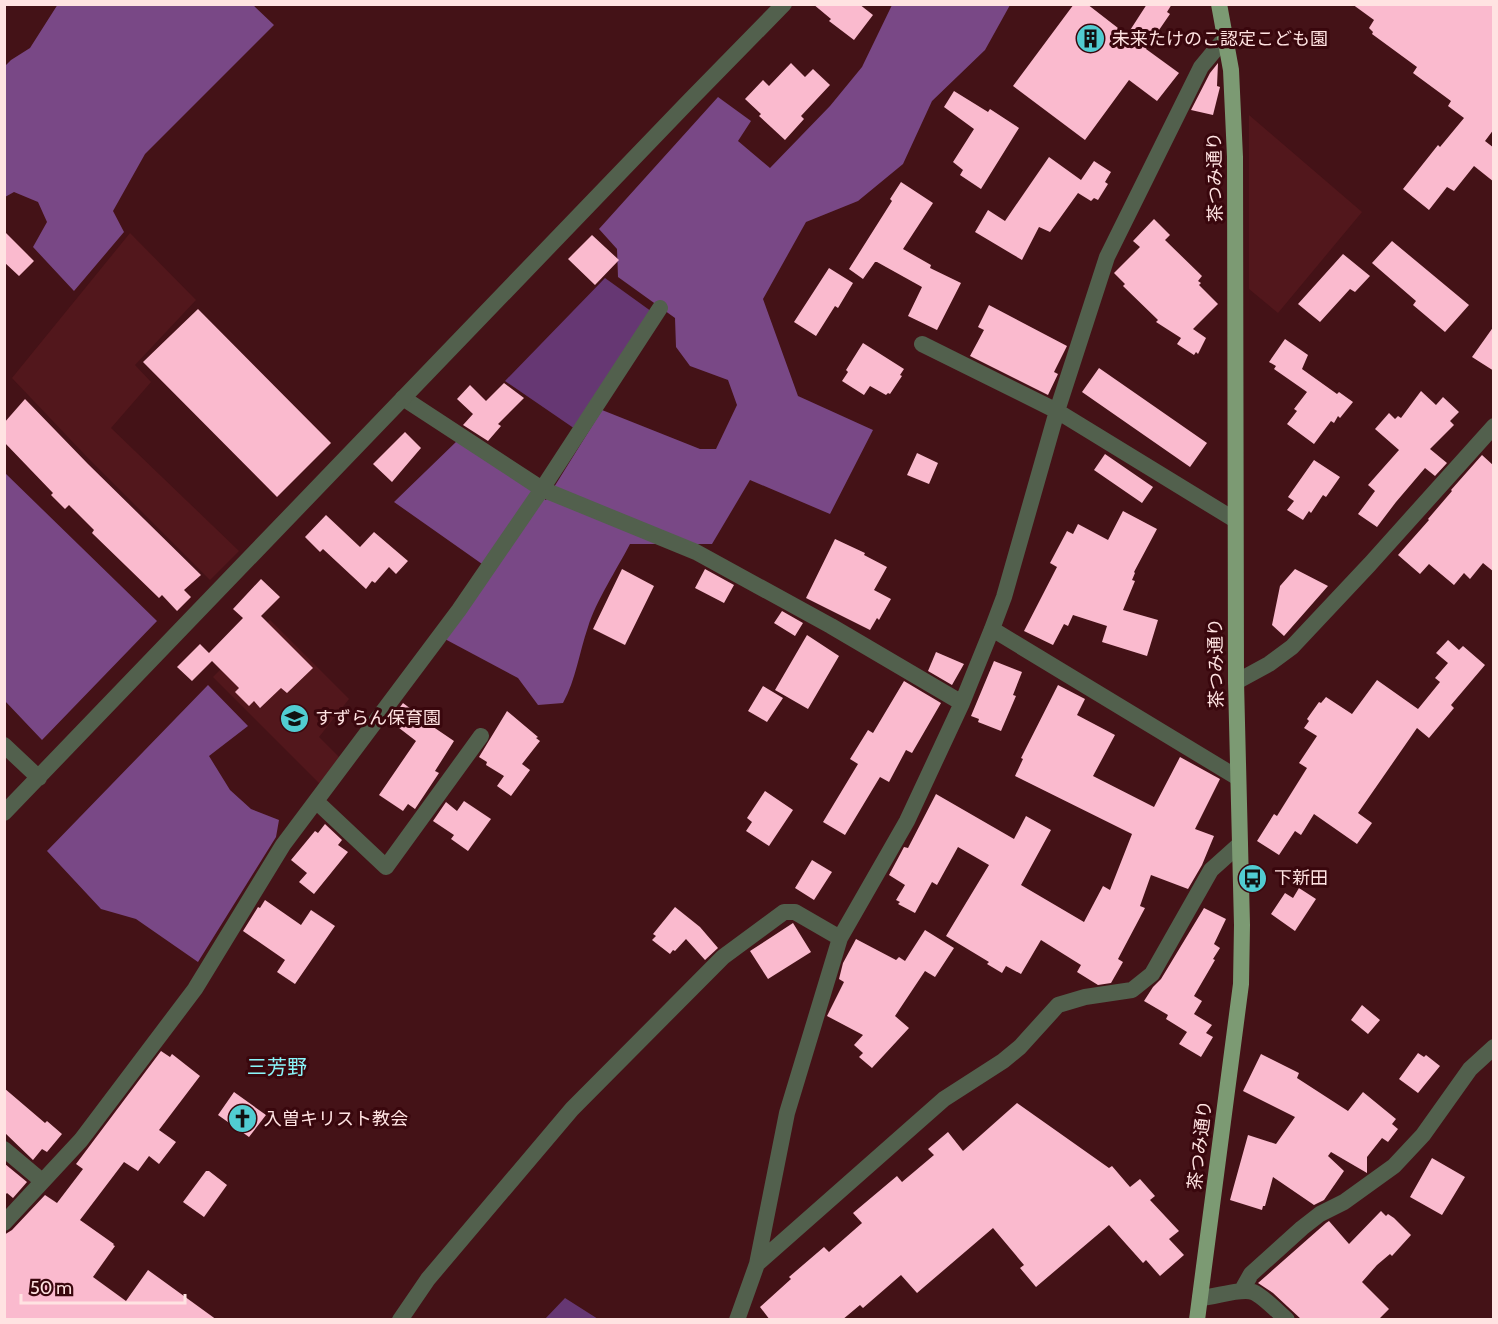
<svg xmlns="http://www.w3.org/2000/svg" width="1498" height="1324" font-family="Cabin,'Noto Sans JP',sans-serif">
  <rect width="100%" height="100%" fill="#441217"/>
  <!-- built -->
  <path fill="#52171c" d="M1249 115 1362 212 1278 313 1249 289Z
    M130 233 196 300 135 365 151 382 111 428 239 551 210 580 86 456 12 378Z
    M270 620 349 699 319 737 340 758 320 784 213 677Z"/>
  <!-- green -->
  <path fill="#663773" d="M605 278 655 314 578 431 505 381Z
    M565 1298 598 1319H545Z"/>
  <!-- forest -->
  <path fill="#794886" d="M58 4 253 5 274 25 145 154 113 211 124 232 74 291 33 247 47 222 38 202 14 192 5 197V66L11 60 30 48Z
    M892 5H1010L985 50 932 101 903 164 858 201 806 222 763 299 798 396 873 430 830 514 750 480 712 544H630C617 569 596 601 588 627 579 653 576 679 563 703L538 705 518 678 443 638 492 571 394 502 457 441 546 500 602 410 700 449H716L737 405 728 380 690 366 676 347 675 318 618 277 617 249 599 229 718 97 751 121 738 141 770 168 830 106 862 67Z
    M4 472 157 621 42 740 5 701Z
    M208 685 248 726 209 756 230 790 251 809 279 820 276 837 198 962 136 919 101 909 47 851Z"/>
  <!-- building -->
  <path fill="#fabace" d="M813 4H859L873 15 854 40 829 21 831 19Z
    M1074 4H1087L1127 35 1147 4H1172L1167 12 1170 14 1146 49 1179 73 1157 101 1129 80 1085 140 1013 86Z
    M1352 4H1494V129L1485 141 1494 148V182L1474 166 1454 191 1447 187 1429 210 1403 189 1438 145 1440 147 1464 118 1448 106 1451 101 1413 73 1417 67 1372 34 1373 32 1369 28 1374 20Z
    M791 63 805 77 813 69 830 85 801 116 804 119 785 140 759 116 761 114 745 99 763 80 769 86Z
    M1218 63 1217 86 1220 87 1213 115 1191 110 1210 73Z
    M954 91 988 112 990 109 1019 128 981 189 960 175 963 170 953 162 974 129 944 107Z
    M1049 157 1081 180 1094 161 1111 172 1105 182 1108 184 1098 200 1094 198 1091 201 1078 193 1050 232 1039 227 1022 260 975 232 988 210 1005 221Z
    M901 182 933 203 903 249 931 265 930 268 961 283 937 330 908 316 922 287 877 262H875L863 279 849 269 892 201 890 199Z
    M1154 219 1170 235 1165 240 1202 276 1198 281 1201 283 1199 285 1218 304 1193 329 1206 338 1198 354 1196 352 1194 355 1177 344 1181 338 1156 322 1158 320 1123 286 1125 284 1114 273 1140 247 1133 241Z
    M4 231 34 261 19 276 4 262Z
    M592 235 619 260 595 285 568 259Z
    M1392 241 1469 305 1445 332 1413 305 1416 301 1372 263Z
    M1343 254 1370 276 1355 292 1350 289 1320 322 1298 304Z
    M829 268 853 283 838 308 835 306 816 336 794 322Z
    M989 305 1067 346 1054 372 1058 374 1048 395 970 356 984 330 978 327Z
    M198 309 331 443 277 497 143 362Z
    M1494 326V371L1472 357Z
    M1285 339 1308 355 1302 369 1337 394 1339 392 1353 402 1340 418 1338 416 1334 423 1331 421 1314 444 1287 424 1297 411 1294 409 1307 392 1274 369 1276 366 1269 362Z
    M863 343 904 369 900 375 902 376 890 394 888 393 886 395 870 386 864 395 842 381 848 372 846 370Z
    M1099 368 1207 443 1190 467 1082 392Z
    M504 383 524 398 498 424 501 426 488 441 463 425 473 414 457 399 470 385 486 401Z
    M1421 391 1436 405 1443 397 1459 412 1450 421 1454 425 1430 449 1447 463 1435 476 1425 468 1396 502 1377 527 1358 514 1375 491 1368 485 1399 450 1375 429 1389 413 1395 419 1398 416 1401 418Z
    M25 399 88 464 201 575 184 590 191 597 177 611 162 595 159 598 92 533 94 530 69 505 65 509 51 495 53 493 4 442V423Z
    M405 432 421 448 392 482 373 464Z
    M917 453 938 463 929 484 907 475Z
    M1105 454 1153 487 1142 503 1094 470Z
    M1482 455 1494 466V572L1483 563 1470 579 1464 573 1454 585 1429 564 1420 574 1398 555 1429 520 1428 519 1452 491 1451 490Z
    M1314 460 1340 477 1326 497 1323 495 1311 513 1309 511 1303 520 1287 510 1294 501 1288 497Z
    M1123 511 1157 529 1134 572 1135 573 1132 580 1135 581 1123 610 1158 620 1147 656 1102 642 1107 626 1073 615 1068 626 1064 624 1053 645 1024 631 1057 567 1050 563 1067 531 1073 534 1078 524 1108 540Z
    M326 515 360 547 374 532 408 561 396 574 389 567 375 583 372 581 366 589 323 549 320 552 305 537Z
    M835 539 865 553 864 555 887 567 874 590 891 599 879 620 877 618 870 630 806 598Z
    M622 569 654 586 625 645 593 629Z
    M705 569 734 585 724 603 695 588Z
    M1295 569 1328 586 1284 636 1272 625 1280 586Z
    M261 579 280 597 261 616 313 668 287 693 281 688 260 708 254 701 249 706 235 692 239 688 212 661 192 681 177 667 200 644 209 653 243 618 233 609Z
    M782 611 803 623 795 636 774 623Z
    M807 635 839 656 808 709 775 690Z
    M1448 640 1459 650 1463 646 1485 665 1451 705 1454 708 1429 738 1417 728 1358 813 1372 823 1357 844 1314 814 1301 835 1295 831 1279 855 1257 841 1274 814 1277 816 1307 768 1299 763 1317 736 1304 728 1309 721 1307 719 1319 702 1321 703 1326 697 1352 714 1377 680 1418 709 1440 682 1435 678 1448 663 1436 653Z
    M936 652 964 664 952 685 928 671Z
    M994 661 1022 672 1013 695 1016 696 1001 731 978 722 979 719 971 716Z
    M904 681 941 703 912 753 906 750 889 782 880 777 845 835 823 822 858 764 850 759 868 730 873 733Z
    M1058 685 1085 699 1077 715 1115 735 1093 776 1154 807 1180 757 1220 779 1195 829 1214 836 1202 865 1188 889 1151 875 1140 906 1145 908 1118 959 1123 962 1111 983 1098 985 1077 972 1081 965 1041 940 1021 974 1006 966 1002 973 987 964 989 962 946 936 989 865 958 847 937 885 932 882 915 913 898 904 900 902 896 900 905 885 889 875 904 847 908 848 936 794 1014 839 1026 816 1051 830 1021 885 1084 922 1103 886 1110 890 1132 834 1015 776 1023 759 1021 758Z
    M763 686 783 698 767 722 748 711Z
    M403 703 427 721 426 722 454 741 435 771 439 773 415 809 408 804 403 811 379 795 416 741 390 721Z
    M507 711 538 737 536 738 540 741 522 764 530 770 511 796 497 786 504 776 486 765 487 762 479 757Z
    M765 791 793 810 769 846 746 831 752 822 747 818Z
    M464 801 491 819 468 851 451 839 454 835 433 821 446 802 457 811Z
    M325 824 342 840 338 845 348 852 314 894 299 882 307 873 291 860 315 831 318 833Z
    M812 860 832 872 814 900 795 888Z
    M1299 888 1316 899 1295 931 1271 914 1285 893 1293 898Z
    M265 900 301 925 311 910 335 926 295 984 277 972 285 960 243 931 258 907 260 908Z
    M675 907 700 927 718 948 705 960 686 939 675 951 673 950 670 954 652 940 656 936 653 934Z
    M1204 908 1226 919 1214 944 1220 948 1213 959 1215 960 1194 996 1202 1001 1194 1014 1212 1025 1206 1033 1213 1037 1201 1057 1179 1044 1187 1032 1166 1019 1168 1015 1144 1001 1153 987 1161 979Z
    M793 923 811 952 768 979 750 951Z
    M925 930 954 948 935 977 925 971 895 1016 909 1028 872 1068 859 1057 863 1053 854 1045 863 1035 827 1016 844 982 839 979 843 963 856 939 896 960 899 957 905 961Z
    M1362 1005 1380 1020 1368 1034 1351 1020Z
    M161 1051 170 1057 172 1054 200 1076 159 1130 176 1142 159 1164 149 1156 138 1171 124 1162 80 1220 114 1244 113 1245 115 1246 93 1277 126 1301 148 1270 217 1320H4V1235L12 1230 45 1195 57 1203 83 1169 76 1164Z
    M1418 1053 1424 1057 1426 1055 1440 1066 1418 1093 1399 1079Z
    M1261 1054 1299 1073 1297 1078 1348 1111 1363 1092 1396 1119 1392 1124 1398 1129 1388 1142 1382 1138 1367 1157V1173L1331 1152 1328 1156 1344 1171 1324 1200 1314 1205 1273 1177 1265 1206H1263L1262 1210 1230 1200 1248 1135 1276 1144 1295 1117 1243 1091Z
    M4 1088 45 1123 47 1121 62 1134 47 1152 42 1149 33 1160 4 1132Z
    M234 1092 266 1115 249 1137 218 1115Z
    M1017 1103 1109 1168 1112 1166 1130 1187 1140 1179 1155 1196 1150 1200 1179 1231 1169 1239 1184 1255 1160 1276 1146 1260 1143 1263 1109 1225 1036 1287 1020 1268 1024 1265 993 1228 917 1293 901 1275 863 1308 860 1305 842 1320H770L760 1307 791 1279 789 1277 824 1247 829 1252 862 1223 853 1213 897 1176 902 1182 934 1155 928 1149 948 1132 963 1151Z
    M1432 1158 1465 1177 1442 1215 1410 1197Z
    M5 1164 27 1182 13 1198 7 1193 4 1196Z
    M206 1171H209L227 1185 204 1217 183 1202Z
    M1381 1211 1386 1216 1388 1214 1394 1218 1411 1235 1392 1256 1390 1254 1377 1265 1362 1282 1389 1309 1378 1320H1302L1273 1293 1258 1283 1326 1223 1329 1221 1349 1244Z"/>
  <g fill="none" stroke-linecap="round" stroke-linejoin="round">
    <!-- minor -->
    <path stroke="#52604d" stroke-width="16" d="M922 344 1057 411 1235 520
      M403 398 542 489 696 552 831 626 962 703
      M992 629 1238 778
      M1236 682 1269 664 1292 647 1370 564 1494 426
      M317 802 386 867 481 736
      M4 1149 42 1181
      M4 1223 81 1140 195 989 283 845 459 610 542 489 660 308
      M757 1264 944 1099 1003 1061 1020 1047 1058 1005 1085 997 1132 990 1152 974 1211 870 1240 844
      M1242 1290 1251 1274 1302 1228 1320 1214 1344 1202 1394 1166 1423 1135 1470 1069 1494 1047
      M1200 1298C1216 1297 1240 1288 1253 1292 1263 1296 1278 1312 1287 1320
      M400 1320 428 1279 572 1109 723 957 784 912H795L840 938
      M737 1320 757 1264 787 1113 840 938 907 821 962 703 992 629 1004 597 1057 411 1107 257 1201 67 1225 38"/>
    <!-- tertiary -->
    <path stroke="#52604d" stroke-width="16" d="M4 745 39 778
      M4 813 689 101 784 4"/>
    <!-- primary -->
    <path stroke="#7c9a73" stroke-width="16" d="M1197 1320 1241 984 1242 925 1236 682 1235 157 1231 70 1219 4"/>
  </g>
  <!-- icons -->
  <defs>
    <symbol id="building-disc" viewBox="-11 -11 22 22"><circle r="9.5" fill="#51ccd1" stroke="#39070d"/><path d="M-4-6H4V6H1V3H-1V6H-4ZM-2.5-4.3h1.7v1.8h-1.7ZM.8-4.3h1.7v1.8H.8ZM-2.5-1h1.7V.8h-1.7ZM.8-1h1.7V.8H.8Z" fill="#111"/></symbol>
    <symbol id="school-disc" viewBox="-11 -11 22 22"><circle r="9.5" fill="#51ccd1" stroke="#39070d"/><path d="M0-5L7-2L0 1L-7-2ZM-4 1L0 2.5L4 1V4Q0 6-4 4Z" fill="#111"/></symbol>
    <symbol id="bus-disc" viewBox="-11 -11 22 22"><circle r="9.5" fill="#51ccd1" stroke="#39070d"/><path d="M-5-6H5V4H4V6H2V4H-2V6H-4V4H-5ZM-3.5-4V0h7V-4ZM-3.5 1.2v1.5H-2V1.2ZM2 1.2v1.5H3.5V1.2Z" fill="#111"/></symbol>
    <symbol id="church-disc" viewBox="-11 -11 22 22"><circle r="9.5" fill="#51ccd1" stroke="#39070d"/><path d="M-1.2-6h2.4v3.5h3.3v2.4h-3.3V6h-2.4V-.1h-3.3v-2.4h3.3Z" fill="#111"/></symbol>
  </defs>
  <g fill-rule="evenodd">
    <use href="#building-disc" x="1074" y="22" width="33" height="33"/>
    <use href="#school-disc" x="278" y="702" width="33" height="33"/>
    <use href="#bus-disc" x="1236" y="862" width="33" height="33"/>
    <use href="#church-disc" x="226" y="1102" width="33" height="33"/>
  </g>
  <g text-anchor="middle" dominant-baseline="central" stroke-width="6" stroke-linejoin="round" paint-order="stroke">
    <!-- poi labels -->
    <g font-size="18" fill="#ffe3e2" stroke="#39070d" text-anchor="start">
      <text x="1112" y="39">未来たけのこ認定こども園</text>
      <text x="315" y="718">すずらん保育園</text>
      <text x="1274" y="878">下新田</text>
      <text x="264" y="1119">入曽キリスト教会</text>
    </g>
    <!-- street labels -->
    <g font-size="18" fill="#ffe3e2" stroke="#39070d">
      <text transform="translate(1215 177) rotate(-91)">茶つみ通り</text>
      <text transform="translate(1216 663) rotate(-91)">茶つみ通り</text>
      <text transform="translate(1200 1145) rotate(-83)">茶つみ通り</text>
    </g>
    <!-- neighbourhood labels -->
    <g font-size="20" fill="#8af6fa" stroke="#39070d">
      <text x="277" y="1067">三芳野</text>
    </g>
  </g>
  <!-- border -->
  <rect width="1498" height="1324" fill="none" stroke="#ffe3e2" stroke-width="12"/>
  <!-- scale -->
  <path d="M21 1294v9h164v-9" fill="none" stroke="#ffe3e2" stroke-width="3"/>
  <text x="30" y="1294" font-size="18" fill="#ffe3e2" stroke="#39070d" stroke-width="4.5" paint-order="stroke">50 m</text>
</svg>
